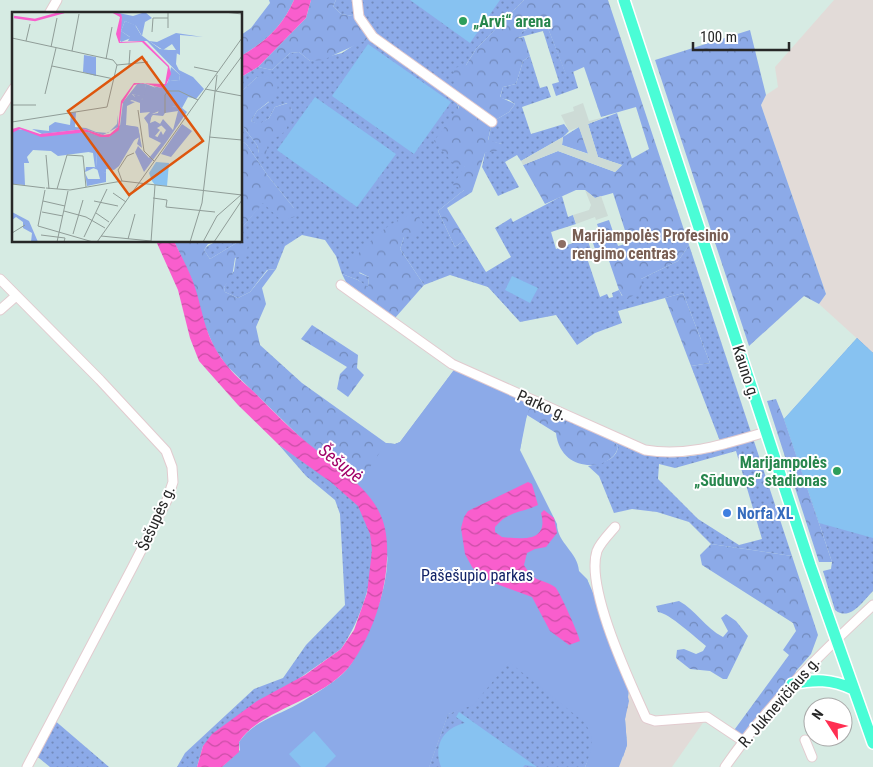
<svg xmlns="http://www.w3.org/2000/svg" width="873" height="767" font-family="'Roboto Condensed',sans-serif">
  <defs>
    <pattern id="grass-dots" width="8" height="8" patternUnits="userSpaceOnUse" patternTransform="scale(1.25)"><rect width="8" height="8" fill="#8caae8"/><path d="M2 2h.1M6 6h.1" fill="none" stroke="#728abc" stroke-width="1.8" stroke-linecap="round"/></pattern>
    <pattern id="forest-crowns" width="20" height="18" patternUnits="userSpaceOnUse" patternTransform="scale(1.25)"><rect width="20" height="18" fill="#8caae8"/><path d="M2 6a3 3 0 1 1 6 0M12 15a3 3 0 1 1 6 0" fill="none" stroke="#728abc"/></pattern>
    <pattern id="water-waves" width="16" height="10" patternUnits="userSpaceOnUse" patternTransform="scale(1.25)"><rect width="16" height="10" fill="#f95ecd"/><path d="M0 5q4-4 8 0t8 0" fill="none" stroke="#ca4ea6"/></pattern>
  </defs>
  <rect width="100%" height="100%" fill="#d6ebe3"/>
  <!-- industrial -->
  <path fill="#e2dbd8" d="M834 0H873V353L819 304 826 294 761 105 766 95 778 87 775 67Z
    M629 690 646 718 707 717 672 767H619L627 745 625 719Z"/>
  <!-- grass -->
  <path fill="url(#grass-dots)" fill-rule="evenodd" d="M336 0H524L476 49 466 65 454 95C466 123 466 159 464 190L438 211 455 247 466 239 486 272 511 257 495 228 511 218 513 222 562 196 568 217 573 215 576 224 551 232 556 249 587 238 591 250 585 252 600 297 607 294 609 298 613 297 612 293 619 290 622 296 641 279 678 261 689 245 792 556 711 544 689 522 657 512 632 509 614 513 599 476 588 466C600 463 617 461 618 446L612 440C656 460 675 462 723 449L691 366 710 363 683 293 618 311 622 323 595 333 577 345 556 315 520 322 488 287 450 275 424 285 400 249 404 237 417 213 359 273 369 277 368 288 358 280 342 274 336 256 325 240 302 235 285 246 276 269 267 270 250 292 238 298 225 292 224 287 234 271 238 242 210 259 204 250C212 239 228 241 241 241V229L263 202 294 208 268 176 247 145 241 140V124L257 145 259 153 292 110 287 103 275 107 269 118 259 125 251 121 257 111 269 102 257 77 241 92V77L258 67 272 70 290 53 299 52 310 61 342 53 360 41 373 37 359 17 341 14 333 6ZM736 451 762 539 739 545 698 519 658 479 659 464 675 468Z
    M546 23 566 74 573 71 578 88 556 96 552 84 559 82 543 31 517 38 523 31Z
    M530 56 540 88 547 86 551 97 522 107 531 134 564 124 569 131 563 137 521 161 517 155 505 162 519 187 498 196 482 167 485 153 502 144 488 141 492 122 509 112 515 104 509 100 500 98 503 87 516 84 523 61Z
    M617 113 632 159 622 165 598 157 588 124Z
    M857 338 873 353V591C863 601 850 622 835 610L823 571 831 569 832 562 784 419Z
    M279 445C305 463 337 481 358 505 389 543 365 614 341 649L203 746 197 767H177L185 753 254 689 283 678 306 645 345 605 340 514 335 500 306 476Z
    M587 579 604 630 623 677 629 701 625 719 627 745 623 757 618 749 590 756 585 767H429L448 714 473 704 515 654Z
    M53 719 109 767H50L34 754Z"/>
  <!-- forest -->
  <path fill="url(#forest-crowns)" d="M269 0H294C282 27 266 41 241 56V35L251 28 270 3Z
    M311 0H336L333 6 341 14 359 17 373 37 323 60 310 61 299 52 290 53 272 70 258 67 306 18Z
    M524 0H608L689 245 678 261 641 279 642 291 625 300 619 290 604 246 595 249 591 237 600 233 597 224 609 220 618 246 629 243 613 193 595 198 585 190H576L545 204 523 165 558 151 615 172 624 163 649 149 636 107 601 117 584 67 566 75 546 23 523 31 518 38 524 37 530 56 523 61 516 84 503 87 500 97 515 104 509 112 492 122 488 140 502 144 508 149 485 153 472 192 447 208 466 239 455 247 438 211 464 190 453 185 465 166 453 163 434 141 459 108 454 95V68L466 65 476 49Z
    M750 30 766 95 761 105 826 294 819 304 804 296 749 346 655 60Z
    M266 75 278 80 277 95 257 111 251 121 259 124 269 118 275 107 288 103 292 110 286 131 268 143 266 155 259 153 257 145 241 124V92L257 77Z
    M579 127 589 154 562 145 563 137Z
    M241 140 247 145 268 176 294 208 297 216 282 221 263 203 241 229Z
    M417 213 423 224 420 234 404 237 400 249 424 285 395 318 346 282 342 274 358 280 368 287 369 277 351 268 350 262C369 243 389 219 417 213Z
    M174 241H221L208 244 204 250 210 259 238 242 248 245 246 255 235 258 232 277 224 287 225 292 238 298 250 292 268 270 276 269 262 288 266 304 256 327 260 345 302 383 386 443 395 444 400 442 454 370 612 440 618 446C616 470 561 477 556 433L527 415 520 450 515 654 473 705 448 714 429 767H222L414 621 358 485 302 439 226 365 215 349 204 324 192 280Z
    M683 293 710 363 691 366 665 298Z
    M312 325 358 355 357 368 364 375 348 397 337 389 340 374 347 367 301 339Z
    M776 399 784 419 832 562H819L767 401Z
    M711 544 792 556 818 635 811 654 796 671 792 684 743 741 732 733 789 655 783 650 796 631 793 623 702 565 700 555Z
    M679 601C696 610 705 628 723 637L728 631 721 618 726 614 736 621 748 636 727 679H723L710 671 690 669 676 658 677 650 684 649 696 654 703 651 706 646C696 638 669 613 658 612L656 606Z"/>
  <!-- park -->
  <path fill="#8caae8" d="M454 370 531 404 524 424 520 450 557 524C557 543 578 552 579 571L587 579 594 595 604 630 629 690 625 719 627 745 619 767H585C592 750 596 738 584 722L509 662 473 705 448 714 429 767H222L240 750 239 742C253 721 277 716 298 704 312 696 327 687 339 677 350 669 355 657 361 646 381 608 396 562 382 519 378 505 367 495 358 485L386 443 395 444 400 442Z"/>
  <!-- pitch -->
  <path fill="#87c2f1" d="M410 0H500L470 43Z
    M368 44 451 102 414 154 332 96Z
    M315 97 396 154 357 207 277 150Z
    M512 276 538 288 530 303 505 290Z
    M857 338 873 353V538L819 523 784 419Z
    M459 712 537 767 525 765 523 767H441C433 746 443 728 465 723L456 717Z
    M314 731 336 756 325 767H301L289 754Z"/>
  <!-- plaza -->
  <path fill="#cddbd6" d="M583 103 589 121 605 117 588 124 598 157 622 165 615 172 558 151 523 165 521 161 563 137 562 145 588 154 579 127 569 131 561 115 574 111 573 107Z
    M585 190 595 198 601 196 608 216 596 220 595 217 576 224 573 215 589 210 591 205Z"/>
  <!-- water -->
  <path fill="url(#water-waves)" d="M294 0H311L306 18 258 67 241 77V56C266 41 282 27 294 0Z
    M156 241H174C180 254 187 266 192 279 204 310 202 333 225 363 233 374 244 383 254 392 274 412 293 432 315 449 338 469 369 487 381 516 389 534 388 560 385 579 380 609 369 638 352 663 325 701 261 708 239 742V752L222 767H197L203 746 212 734 257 701 305 675 341 649 354 630 367 593 372 550 370 534 358 506 332 483 279 445 238 405 199 361 190 338 178 290Z
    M528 482 532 484 538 505C522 513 509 510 495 527V532L502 537C522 539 549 543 541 513L544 510 554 518 557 533 546 547 535 549 527 553 524 565C535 584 542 578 555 587 559 590 579 635 580 641L569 645 550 631 532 597 494 583 479 575 472 567 465 554 461 528 464 517 468 511Z"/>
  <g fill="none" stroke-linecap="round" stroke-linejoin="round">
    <defs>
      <path id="minor" d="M357 0 359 17 373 37 492 122
        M49 14 57 0
        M0 110 14 88
        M0 279 100 380 166 451 172 467 173 482 167 500 131 570 27 767
        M341 285 452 364 645 450C688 457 725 444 766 432
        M0 310 16 296
        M615 527C609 534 600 543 597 551 585 588 630 682 646 718L655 721 707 717 743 741
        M805 740 812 757
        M725 767C767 706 819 655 873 605"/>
      <path id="major" d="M624 0 810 565 873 743
        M792 684C815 679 831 679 853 689"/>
    </defs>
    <!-- minor casing -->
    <use href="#minor" stroke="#e2cbcf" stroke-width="11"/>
    <!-- major casing -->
    <use href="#major" stroke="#fff" stroke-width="14"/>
    <!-- minor -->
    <use href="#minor" stroke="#fff" stroke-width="9"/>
    <!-- major -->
    <use href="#major" stroke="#4afdd6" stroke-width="11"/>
  </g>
  <!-- markers -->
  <g fill="#2e9e5b" stroke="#fff" stroke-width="2">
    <circle cx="463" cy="21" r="5"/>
    <circle cx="837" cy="471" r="5"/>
  </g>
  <circle fill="#8d6e63" stroke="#fff" stroke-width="2" cx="562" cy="244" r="5"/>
  <circle fill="#3f7fe0" stroke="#fff" stroke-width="2" cx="727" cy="513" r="5"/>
  <g text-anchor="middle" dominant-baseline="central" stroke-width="4" stroke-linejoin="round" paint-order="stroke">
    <!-- leisure labels -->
    <g font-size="16" font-weight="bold" fill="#27864d" stroke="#fff" text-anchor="start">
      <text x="473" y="21">„Arvi“ arena</text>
      <text x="827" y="462" text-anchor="end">Marijampolės<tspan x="827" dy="18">„Sūduvos“ stadionas</tspan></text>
    </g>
    <!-- education labels -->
    <g font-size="16" font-weight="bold" fill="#785e54" stroke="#fff" text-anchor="start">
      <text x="572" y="235">Marijampolės Profesinio<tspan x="572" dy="18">rengimo centras</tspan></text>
    </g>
    <!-- street labels -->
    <g font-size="16" fill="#272727" stroke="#fff">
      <text transform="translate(746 372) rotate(72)">Kauno g.</text>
      <text transform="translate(542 405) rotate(24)">Parko g.</text>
      <text transform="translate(156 518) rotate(-66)">Šešupės g.</text>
      <text transform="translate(779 702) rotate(-49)">R. Juknevičiaus g.</text>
    </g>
    <!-- shop labels -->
    <g font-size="16" font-weight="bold" fill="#366cbe" stroke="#fff" text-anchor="start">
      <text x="737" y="513">Norfa XL</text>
    </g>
    <!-- park labels -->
    <g font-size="16" fill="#122368" stroke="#fff">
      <text x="477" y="575">Pašešupio parkas</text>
    </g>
    <!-- water labels -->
    <g font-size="18" font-style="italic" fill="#a00167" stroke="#fff">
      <text transform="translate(341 463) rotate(38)">Šešupė</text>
    </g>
  </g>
  <!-- overview -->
  <g transform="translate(12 12)">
    <rect width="230" height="230" fill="#d6ebe3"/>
    <path d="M113 9 123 13 129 23 148 37 165 39 164 52 167 58 181 65 192 77 184 87 176 85 170 96 159 94 140 102 138 111 143 109 150 113 145 116 148 118 143 124 155 129 132 160 123 140 126 134 137 146 149 131 137 125 136 112 132 106 138 100 128 101V91L117 87 123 85 121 82 129 84 130 88 134 72 152 79 158 68 167 69 168 63 135 29H116L118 25 109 19ZM72 43 84 45V64L71 60ZM64 100 63 115 74 116 84 120 96 121 105 112 106 103V115L91 123 72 117 30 122 20 117 37 119V114L43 110 58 113 59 101ZM92 138 103 141 104 156 94 157V161L81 156 84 155 85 141ZM0 200 17 209 26 230H19L20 221 11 216V210L4 205 0 208Z" fill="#8caae8"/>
    <path d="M102 0 121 4 133 0 140 6 133 10 130 24 124 14 113 9 109 19 119 26 109 30 106 25 110 5ZM164 21 191 25 168 23V43L160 39 157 42V38H164L160 32 151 38 137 29 145 30ZM159 55 168 63 167 69 158 68 153 83 141 74 150 76 156 70ZM126 71 134 72 133 80 130 89 128 84 120 82 124 86 118 89 123 90 115 94 114 113 126 115 130 136 125 132 127 125 103 141H85L84 155 73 160 74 155H83L81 141 3 124 17 151H12L11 164 0 120 99 128 108 114 111 90ZM155 93 170 96 175 100 155 129H152L145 126 149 119 151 123 154 118 148 112 151 107 161 118 166 99 153 101 151 104 141 103 138 106 140 102 146 101 147 97ZM170 112 180 119 159 145 149 142ZM85 156 94 161V170L75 174 73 161 76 167H88Z" fill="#8caae8"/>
    <path d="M108 113 126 115 128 125 123 127 107 154 102 158 94 157 101 153V141L92 138 46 144 39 139 21 138 15 145 17 151H12L13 173 0 172V121L3 117 15 118 24 123 76 120 90 125H97Z" fill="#8caae8"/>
    <path d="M144 150 157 151 155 174 143 173 140 169 137 161Z" fill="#87c2f1"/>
    <path d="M99 0 109 2 110 5 108 30 132 29 157 54 159 62 154 73 150 76 131 71 122 73 110 92 107 118 97 125H88L76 120 29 125 8 117 0 121V117L7 115 28 122 72 117 91 123 98 122 106 115 109 89 122 71 153 72 156 55 130 30 107 31 104 22 108 5Z" fill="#f95ecd"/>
    <path fill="none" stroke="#f95ecd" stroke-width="2.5" d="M2 5 23 8 52 0"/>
    <path fill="none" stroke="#909d98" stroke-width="1" d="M212 0 230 2M156 16V0M140 20 141 6H156M0 26 101 48 105 53 95 95 0 110M14 29 18 12M39 35 45 6M60 39 67 2M94 47 100 15M105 53 136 50M117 53 118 38M40 54 102 67M182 55 206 60M193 77 230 84M204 79 230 44M33 82 44 36M0 93H24M126 98 132 139 142 149M153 101V83L156 79H167L186 88M197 125 230 128M34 143 37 177M110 169 106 158 115 144 122 141M0 172 33 176M34 176 58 178 110 169 230 183M45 177 55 143 71 144 74 175M101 181 114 190M141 186 155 188 154 195 203 200M31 189 53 194M82 189 106 194M52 199 74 205 93 216M30 200 51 204M84 201 97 210M26 214 81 230M26 214 33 178M0 221 13 213M61 222 71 188M29 223 53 226 52 230M89 224 139 229M72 225 95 177M116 227 123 202M45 230 56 179M85 230 230 26M139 230 143 173M178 230 190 191 205 63M191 230 205 204 230 182M202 230 230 188"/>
    <path fill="#de560d" fill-opacity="0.15" stroke="#de560d" stroke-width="2.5" d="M130 45 191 129 117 183 56 99Z"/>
    <rect width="230" height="230" fill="none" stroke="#272727" stroke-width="2.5"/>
  </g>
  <!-- north arrow -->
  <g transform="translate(828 722) rotate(306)"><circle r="24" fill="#ffffff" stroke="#a9a9a9"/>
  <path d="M0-4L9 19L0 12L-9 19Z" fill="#ff2f52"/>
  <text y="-8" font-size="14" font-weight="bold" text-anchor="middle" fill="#272727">N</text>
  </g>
  <!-- scale -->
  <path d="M693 42v8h96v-8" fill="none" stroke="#272727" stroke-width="2.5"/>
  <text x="700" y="42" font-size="15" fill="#272727" stroke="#ffffff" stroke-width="4" paint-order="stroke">100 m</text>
</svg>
